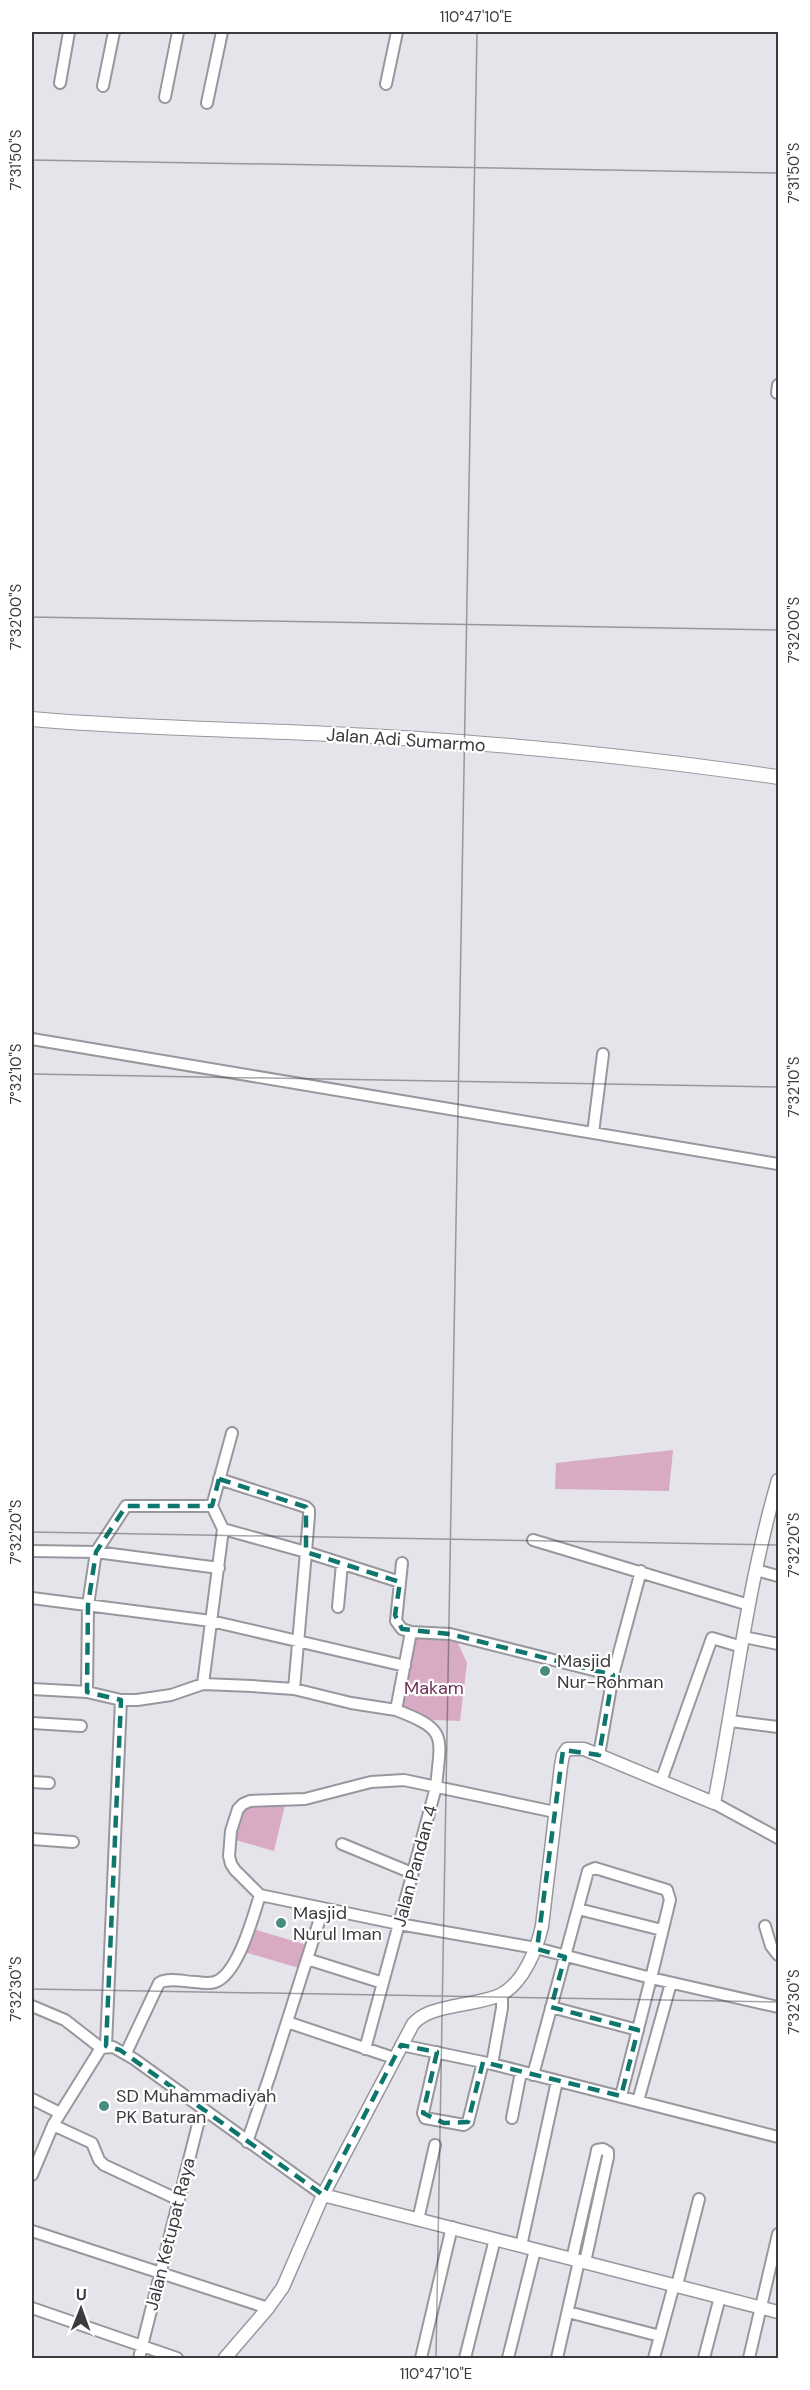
<svg xmlns="http://www.w3.org/2000/svg" width="810" height="2390" font-family="'DM Sans',sans-serif">
  <rect width="100%" height="100%" fill="#e6e4eb"/>
  <!-- green -->
  <path fill="#d8aac3" d="M673 1450 669 1491 555 1489 556 1463Z
    M422 1636 443 1637 457 1641 467 1663 460 1721 434 1720 400 1708 415 1638Z
    M262 1804 285 1805 274 1851 232 1839 243 1810Z
    M253 1929 307 1945 299 1968 241 1951Z"/>
  <g fill="none" stroke-linecap="round" stroke-linejoin="round">
    <defs>
      <path id="minor" d="M60 83 69 32
        M386 84 397 32
        M103 86 114 32
        M165 97 178 32
        M207 103 222 32
        M777 393 778 385
        M32 1039 778 1164
        M593 1133 603 1054
        M212 1506 223 1529 306 1552 309 1515V1510L306 1507 219 1479
        M533 1540 749 1605
        M32 1551 96 1552 126 1506H212L232 1433
        M402 1563 396 1621 402 1629 411 1632
        M756 1570 778 1576
        M32 1598 211 1621 405 1666
        M338 1607 342 1564
        M744 1637 778 1644
        M203 1684 223 1529
        M32 1689 87 1692 121 1700H137L171 1695 203 1684 252 1686 294 1689 351 1703 396 1710
        M294 1689 306 1552 400 1582
        M87 1692 88 1605 96 1552 219 1568
        M730 1721 778 1727
        M32 1723 81 1726
        M599 1755 613 1675 641 1571
        M661 1781 712 1638 742 1647
        M32 1782 49 1783
        M714 1803 778 1838
        M32 1839 73 1842
        M342 1844 412 1873
        M578 1909 662 1930
        M765 1926 771 1946 778 1955
        M307 1959 383 1983
        M32 2006 65 2020 101 2048 113 2047 134 2059 323 2195
        M551 2007 638 2030
        M287 2022 394 2058
        M401 2045 492 2064 778 2137
        M106 2046 121 1700
        M365 2049 436 1787C441 1735 448 1730 396 1710L411 1632 450 1634 613 1675
        M437 2052 423 2113 425 2118 464 2125 468 2122 483 2062
        M126 2053 159 1983C169 1977 185 1982 196 1982 202 1983 209 1984 215 1982 238 1974 253 1917 260 1895
        M492 2064 502 2008V1994
        M533 2075 588 1871 595 1868 667 1890 670 1900 651 1978 536 1948 399 1924 260 1895 235 1870 231 1864 229 1856 231 1831 238 1809 243 1804 250 1801 305 1799 371 1782 404 1780 555 1812
        M621 2096 651 1978 778 2007
        M32 2099 60 2113
        M638 2101 671 1983
        M512 2118 521 2072
        M53 2125 92 2143 99 2160 104 2165 179 2200
        M247 2142 270 2075 323 1909
        M32 2175 53 2125 101 2048
        M418 2220 435 2145
        M32 2231 268 2308
        M521 2246 557 2081
        M572 2259 596 2155 597 2150 603 2149 608 2152V2157L585 2262
        M677 2285 699 2199
        M32 2308 177 2358
        M568 2312 660 2336
        M139 2358 198 2124 206 2112
        M421 2358 452 2227
        M465 2358 495 2239
        M508 2358 535 2250
        M557 2358 579 2261
        M654 2358 674 2285
        M704 2358 720 2297
        M749 2358 778 2234"/>
      <path id="tertiary" d="M323 2195 778 2312
        M225 2358 268 2308 283 2287 323 2195 413 2024C423 2013 436 2010 450 2007 466 2003 484 2002 500 1995 523 1984 537 1949 542 1926L561 1766 563 1755 567 1749H584L714 1803C735 1696 747 1586 778 1480"/>
      <path id="secondary" d="M32 719C131 728 231 729 331 734 480 741 631 756 778 777"/>
    </defs>
    <!-- minor casing -->
    <use href="#minor" stroke="#98979d" stroke-width="14"/>
    <!-- tertiary casing -->
    <use href="#tertiary" stroke="#98979d" stroke-width="15"/>
    <!-- secondary casing -->
    <use href="#secondary" stroke="#98979d" stroke-width="16"/>
    <!-- minor -->
    <use href="#minor" stroke="#fff" stroke-width="10"/>
    <!-- tertiary -->
    <use href="#tertiary" stroke="#fff" stroke-width="12"/>
    <!-- secondary -->
    <use href="#secondary" stroke="#fff" stroke-width="14"/>
  </g>
  <!-- marked area -->
  <path fill="none" stroke="#0f766e" stroke-width="4.5" stroke-dasharray="12 8" stroke-linejoin="round" d="M219 1479 306 1507V1552L400 1582 395 1615 402 1629 450 1634 613 1675 599 1755 563 1750 537 1949 565 1957 551 2007 638 2030 621 2096 483 2062 468 2122 444 2123 423 2113 437 2052 401 2045 323 2195 120 2050 106 2046 121 1700 87 1692 88 1605 96 1552 126 1506H212Z"/>
  <!-- ticks -->
  <path fill="none" stroke="#3b3a3d" stroke-width="1.5" stroke-opacity="0.45" d="M32 160 778 173M32 617 778 630M32 1074 778 1087M32 1532 778 1545M32 1989 778 2002M436 2358 477 32"/>
  <!-- markers -->
  <g fill="#478c80" stroke="#fff" stroke-width="2">
    <circle cx="545" cy="1671" r="6"/>
    <circle cx="281" cy="1923" r="6"/>
    <circle cx="104" cy="2106" r="6"/>
  </g>
  <g text-anchor="middle" dominant-baseline="central" stroke-width="4.5" stroke-linejoin="round" paint-order="stroke">
    <!-- street labels -->
    <g font-size="18" fill="#3b3a3d" stroke="#fff">
      <text transform="translate(406 740) rotate(4)">Jalan Adi Sumarmo</text>
      <text transform="translate(415 1866) rotate(-75)">Jalan Pandan 4</text>
      <text transform="translate(170 2234) rotate(-76)">Jalan Ketupat Raya</text>
    </g>
    <!-- poi labels -->
    <g font-size="18" fill="#3b3a3d" stroke="#fff" text-anchor="start">
      <text x="557" y="1661">Masjid<tspan x="557" dy="21">Nur-Rohman</tspan></text>
      <text x="293" y="1913">Masjid<tspan x="293" dy="21">Nurul Iman</tspan></text>
      <text x="116" y="2096">SD Muhammadiyah<tspan x="116" dy="21">PK Baturan</tspan></text>
    </g>
    <!-- park labels -->
    <g font-size="18" fill="#702d57" stroke="#fff">
      <text x="434" y="1688">Makam</text>
    </g>
  </g>
  <!-- border -->
  <rect width="810" height="2390" fill="none" stroke="#ffffff" stroke-width="66"/>
  <!-- north arrow -->
  <g transform="translate(81 2309) rotate(1)" stroke="#ffffff" stroke-width="4.5" paint-order="stroke">
  <path d="M0-4.5L10 22L0 15L-10 22Z" fill="#3b3a3d"/>
  <text y="-9" font-size="16" font-weight="bold" text-anchor="middle" fill="#3b3a3d">U</text>
  </g>
  <rect x="33" y="33" width="744" height="2324" fill="none" stroke="#3b3a3d" stroke-width="2"/>
  <g font-size="15" text-anchor="middle" fill="#3b3a3d">
    <text x="476" y="22">110°47'10"E</text>
    <text transform="translate(16 160) rotate(-90)" y="5">7°31'50"S</text>
    <text transform="translate(794 173) rotate(-90)" y="5">7°31'50"S</text>
    <text transform="translate(16 617) rotate(-90)" y="5">7°32'00"S</text>
    <text transform="translate(794 630) rotate(-90)" y="5">7°32'00"S</text>
    <text transform="translate(16 1074) rotate(-90)" y="5">7°32'10"S</text>
    <text transform="translate(794 1087) rotate(-90)" y="5">7°32'10"S</text>
    <text transform="translate(16 1532) rotate(-90)" y="5">7°32'20"S</text>
    <text transform="translate(794 1545) rotate(-90)" y="5">7°32'20"S</text>
    <text transform="translate(16 1989) rotate(-90)" y="5">7°32'30"S</text>
    <text transform="translate(794 2002) rotate(-90)" y="5">7°32'30"S</text>
    <text x="436" y="2379">110°47'10"E</text>
  </g>
</svg>
